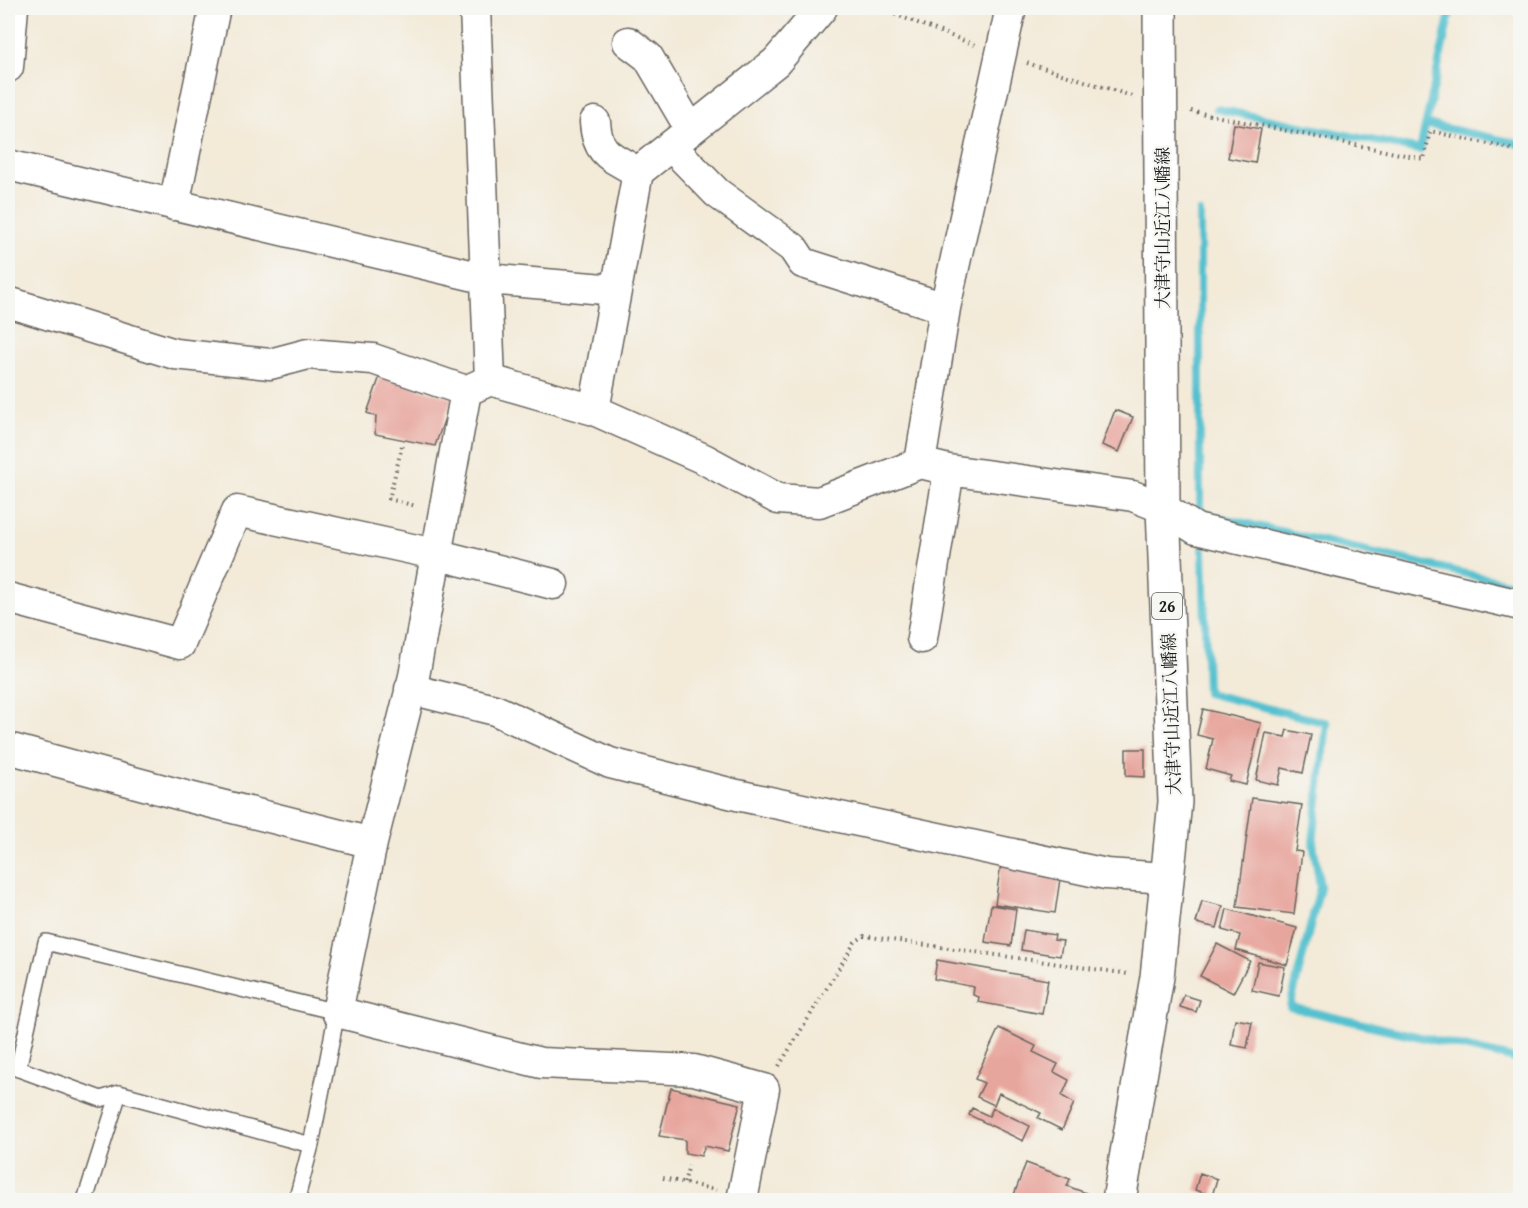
<svg xmlns="http://www.w3.org/2000/svg" width="1528" height="1208" font-family="'Gentium Book Plus','Noto Serif JP',serif">
  <rect width="100%" height="100%" fill="#f6f6f2"/>
  <filter id="ink" filterUnits="userSpaceOnUse"><feTurbulence type="fractalNoise" baseFrequency=".0167" numOctaves="2"/><feDisplacementMap in="SourceGraphic" scale="12" xChannelSelector="R" yChannelSelector="G"/><feConvolveMatrix kernelMatrix="1 2 1 2 8 2 1 2 1" color-interpolation-filters="sRGB"/></filter>
  <filter id="wash" filterUnits="userSpaceOnUse"><feTurbulence type="fractalNoise" baseFrequency=".008" numOctaves="4" result="noise"/><feDisplacementMap in="SourceGraphic" scale="24" xChannelSelector="R" yChannelSelector="G"/><feGaussianBlur stdDeviation="1.35" result="paint"/><feColorMatrix in="noise" values="0 0 0 0 0 0 0 0 0 0 0 0 0 0 0 0 0 1.4 0 .05"/><feComposite in="paint" operator="in"/></filter>
  <g filter="url(#wash)">
    <rect width="100%" height="100%" fill="#f3ead8"/>
    <g fill="none" stroke-linecap="round" stroke-linejoin="round">
      <!-- stream -->
      <path stroke="#55c1cf" stroke-width="8" d="M1217 109 1420 150 1451 8
        M1426 124 1520 144
        M1200 213V513L1520 586
        M1203 550 1207 693 1327 723 1313 842 1320 887 1290 1007 1520 1060"/>
    </g>
    <g id="blocks">
      <!-- building -->
      <path fill="#e7a69d" d="M1234 124 1261 129 1255 163 1228 158Z
        M380 376 452 398 435 446 375 434 376 416 367 413Z
        M1115 410 1133 417 1119 452 1102 445Z
        M1203 709 1261 723 1246 785 1229 781 1231 776 1206 769 1213 739 1197 735Z
        M1287 730 1311 735 1303 773 1282 768 1278 785 1256 780 1266 733 1285 737Z
        M1126 749H1145V777L1126 776Z
        M1252 798 1302 805 1295 851 1302 852 1294 914 1237 907Z
        M1001 863 1042 870 1041 876 1060 879 1055 913 995 904Z
        M1202 901 1223 906 1217 928 1196 923Z
        M991 905 1016 909 1011 946 985 942Z
        M1227 909 1297 928 1287 965 1236 950 1240 935 1222 930Z
        M1024 930 1055 935 1054 940 1063 941 1060 956 1021 950Z
        M1217 944 1250 961 1233 993 1200 976Z
        M937 960 1048 980 1042 1014 978 1002 979 997 973 995 974 987 934 979Z
        M1258 962 1285 967 1279 996 1252 990Z
        M1184 995 1200 1000 1196 1012 1180 1007Z
        M1235 1019 1252 1022 1247 1048 1231 1045Z
        M999 1028 1036 1046 1033 1052 1058 1064 1054 1072 1069 1080 1062 1096 1074 1103 1062 1130 1038 1118 1041 1113 999 1093 994 1105 977 1097 984 1083 975 1079Z
        M671 1088 740 1104 728 1151 705 1146 701 1156 685 1153V1140L659 1136Z
        M972 1108 989 1116 993 1108 1030 1126 1023 1141 969 1115Z
        M1026 1163 1070 1179 1067 1186 1086 1193 1084 1200H1012Z
        M1200 1173 1217 1179 1212 1196 1195 1190Z"/>
    </g>
  </g>
  <g filter="url(#ink)">
    <use href="#blocks" fill-opacity="0" stroke="#67645e" stroke-width="1.5"/>
    <g fill="none" stroke-linecap="round" stroke-linejoin="round">
      <defs>
        <path id="service" d="M8 1065 101 1099 119 1093 311 1145
          M18 1069 46 942 337 1012 311 1145 297 1198 301 1200
          M85 1200 119 1093"/>
        <path id="minor" d="M628 42 648 57 691 130
          M8 67 13 8
          M595 122C597 155 612 157 638 172
          M671 146 717 193 793 248 803 263 945 308
          M8 165 487 279 616 290
          M174 205 214 12
          M8 302 175 354 270 364 308 354 373 359 466 391 490 380 475 8
          M490 380 594 410 704 459 778 499 819 502 920 463 949 470 1133 496 1163 508 1196 529 1520 605
          M466 391 414 676 372 843 337 1012 541 1063 694 1070 764 1089 742 1200
          M594 410 638 172 776 62 822 8
          M920 463 945 308 1011 8
          M8 598 180 644 237 511 435 554 553 584
          M922 638 949 470
          M410 689 495 710 610 763 737 795 1106 874 1167 878
          M8 748 185 796 372 843"/>
        <path id="primary" d="M1119 1200 1157 977 1175 802 1163 508 1160 8"/>
      </defs>
      <!-- service casing -->
      <use href="#service" stroke="#67645e" stroke-width="18"/>
      <!-- minor casing -->
      <use href="#minor" stroke="#67645e" stroke-width="33"/>
      <!-- primary casing -->
      <use href="#primary" stroke="#67645e" stroke-width="36"/>
      <!-- path -->
      <path stroke="#67645e" stroke-width="4" stroke-dasharray="1.5 4.5" stroke-linecap="butt" d="M878 8 975 45
        M1027 63 1132 96
        M1191 111 1424 159 1430 131 1520 151
        M402 446 389 499 416 506
        M779 1066 855 942 864 936 1129 974
        M663 1178 716 1190
        M684 1183 689 1165"/>
      <!-- service -->
      <use href="#service" stroke="#fff" stroke-width="15"/>
      <!-- minor -->
      <use href="#minor" stroke="#fff" stroke-width="30"/>
      <!-- primary -->
      <use href="#primary" stroke="#fff" stroke-width="33"/>
    </g>
  </g>
  <g text-anchor="middle" dominant-baseline="central" stroke-width="4.5" stroke-linejoin="round" paint-order="stroke">
    <!-- shield labels -->
    <rect fill="#f6f6f2" stroke="#5d5d5c" stroke-width="1.5" x="1152" y="593" width="30" height="26" rx="4.5"/>
    <g font-size="16" font-weight="bold" fill="#1c1c1c">
      <text x="1167" y="606">26</text>
    </g>
    <!-- street labels -->
    <g font-size="18" fill="#1c1c1c" stroke="#f6f6f2">
      <text transform="translate(1162 228) rotate(-90)">大津守山近江八幡線</text>
      <text transform="translate(1171 714) rotate(-92)">大津守山近江八幡線</text>
    </g>
  </g>
  <!-- margin -->
  <rect width="1528" height="1208" fill="none" stroke="#f6f6f2" stroke-width="30"/>
</svg>
